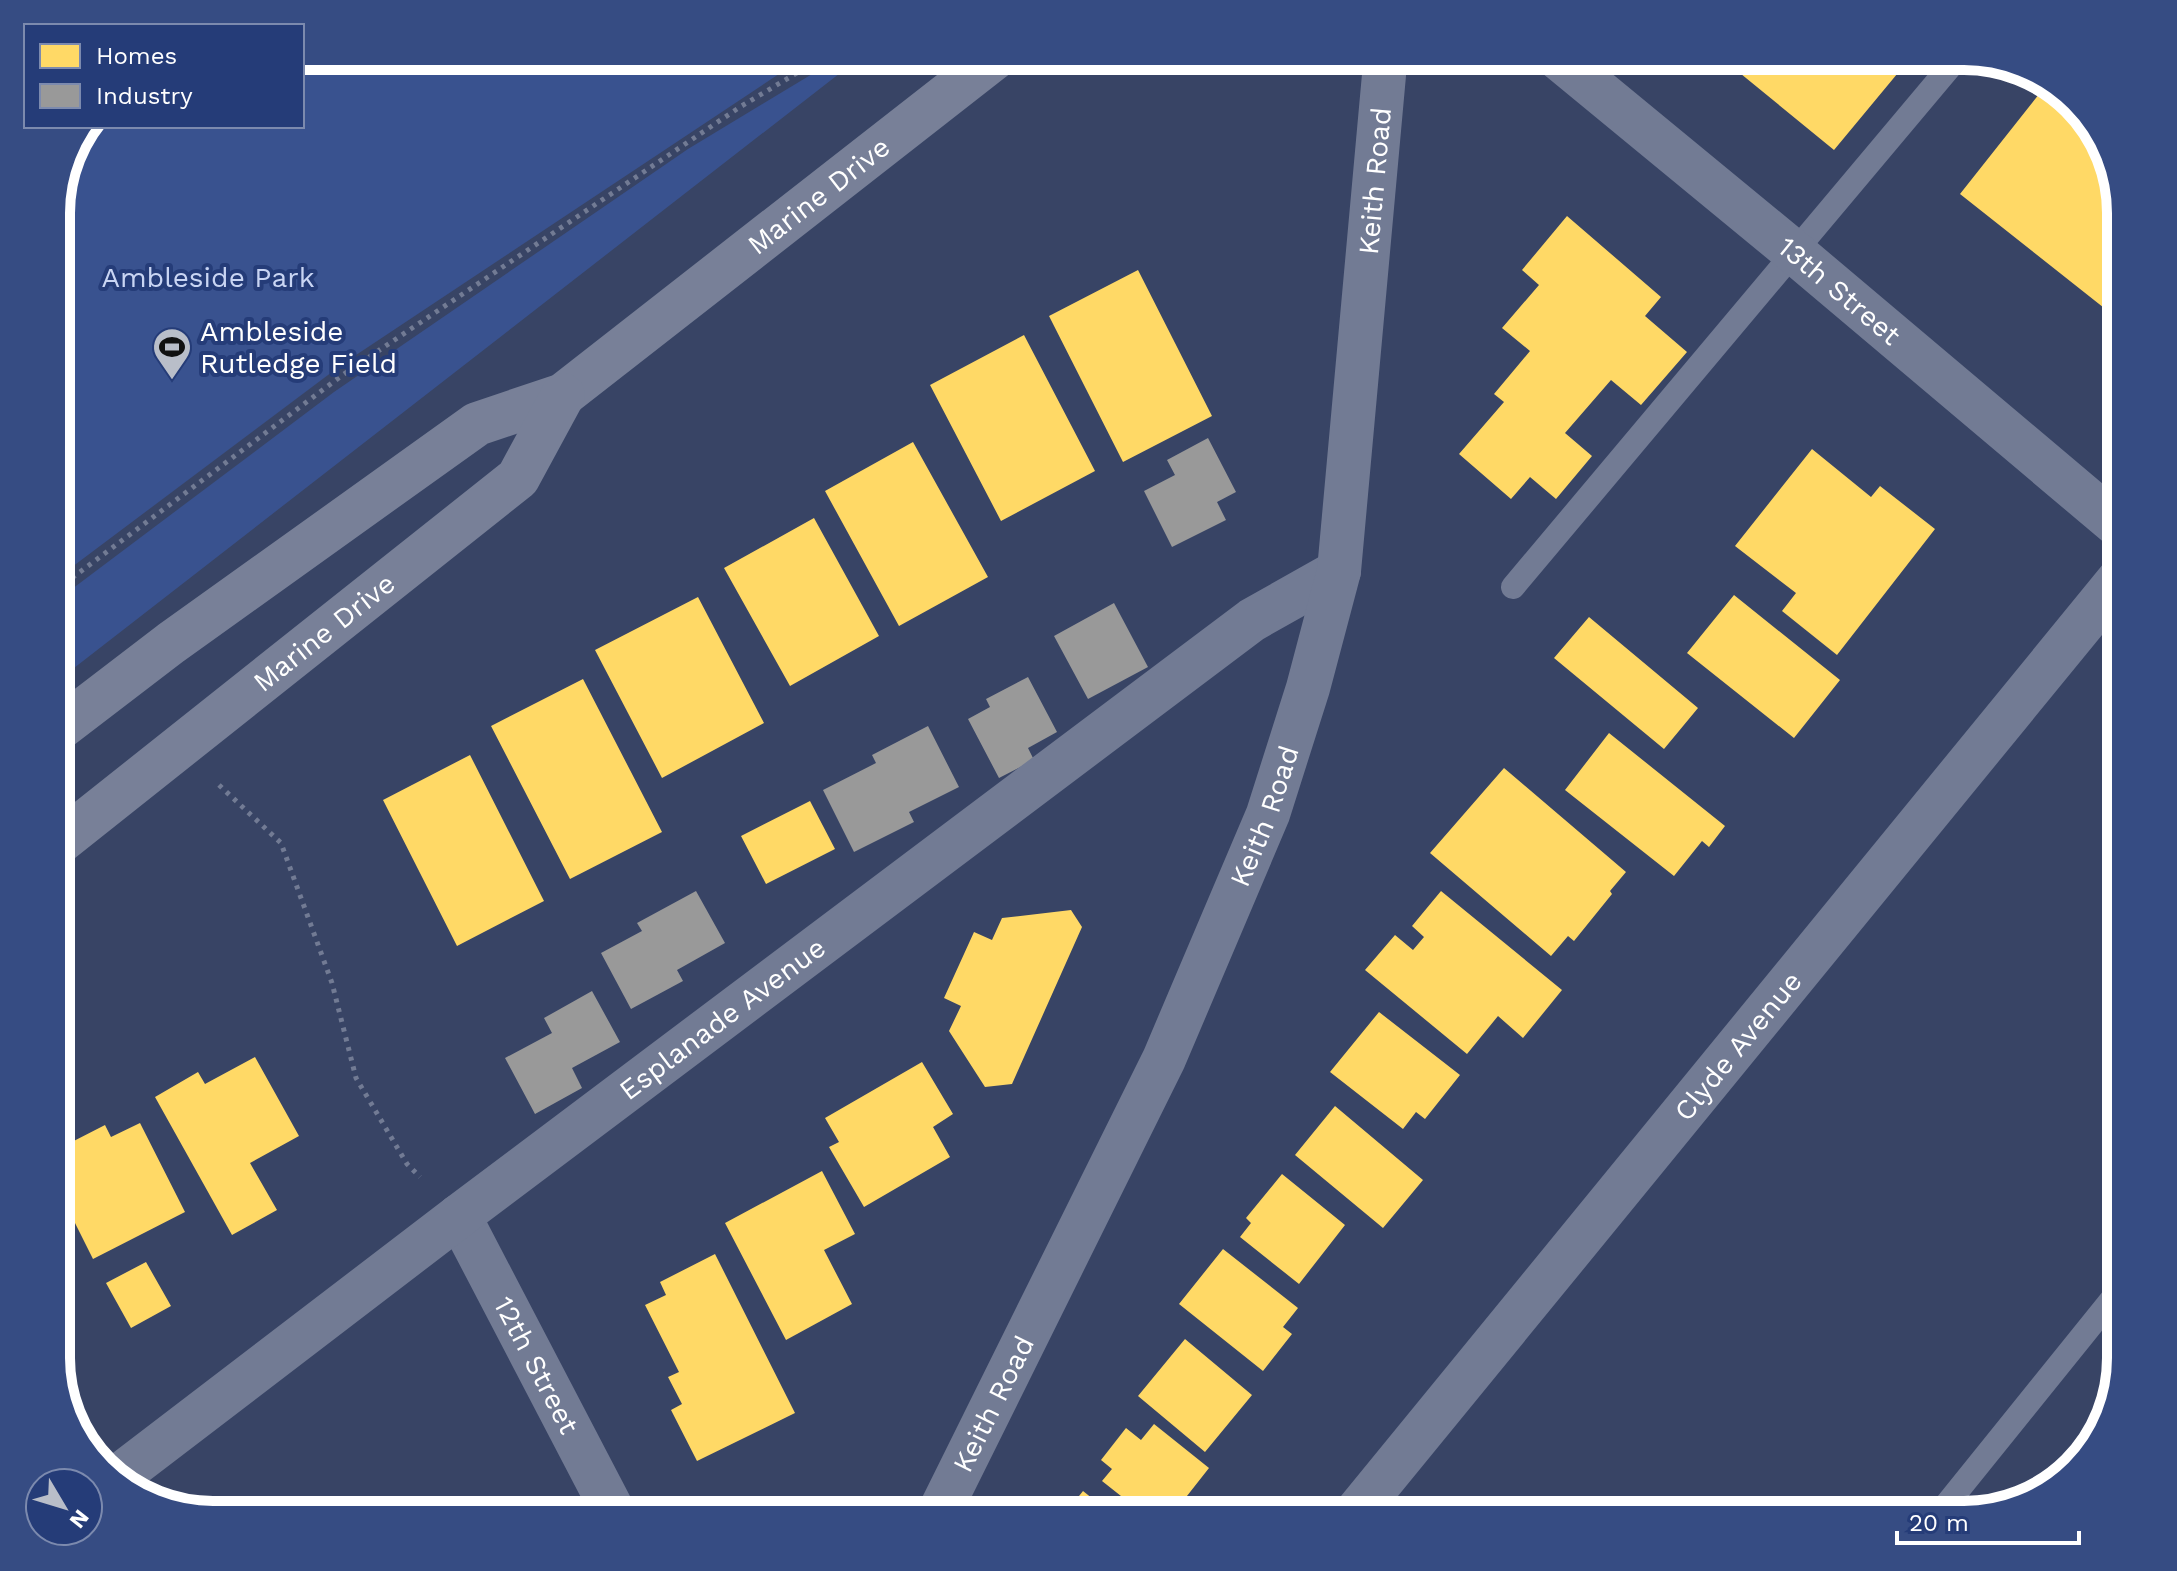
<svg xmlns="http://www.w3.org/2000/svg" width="2177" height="1571" font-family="'Work Sans',sans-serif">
  <rect width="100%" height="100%" fill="#384465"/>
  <!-- green -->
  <path fill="#39528f" d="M302 56H806L344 363 56 579V202L72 144 86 126H302Z
    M842 56H862L56 682V601L334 392 688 149Z"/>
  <!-- homes -->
  <path fill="#ffd966" d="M1719 56H1912L1834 150Z
    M2047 84 2064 94 2105 143 2121 213V316L2118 319 1960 194Z
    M1567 216 1661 297 1645 316 1687 352 1641 405 1611 380 1565 433 1592 456 1556 499 1530 477 1511 499 1459 454 1504 402 1494 394 1530 351 1502 328 1539 285 1522 270Z
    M1138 270 1212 416 1123 462 1049 316Z
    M1024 335 1095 471 1001 521 930 385Z
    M913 442 988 577 899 626 825 491Z
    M1812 449 1871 497 1880 486 1935 529 1837 655 1782 611 1796 593 1735 546Z
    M814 518 879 636 790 686 724 568Z
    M1734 595 1840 680 1794 738 1687 653Z
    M698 597 764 723 662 778 595 650Z
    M1589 617 1698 708 1664 749 1554 658Z
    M583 679 662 832 570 879 491 726Z
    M1609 733 1725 826 1709 847 1702 841 1674 876 1565 790Z
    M470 755 544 901 457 946 383 800Z
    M1504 768 1626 872 1610 891 1612 894 1574 941 1568 936 1551 956 1430 853Z
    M810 801 835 849 766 884 741 836Z
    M1441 891 1562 990 1523 1038 1498 1016 1467 1054 1365 970 1395 935 1413 950 1424 937 1412 926Z
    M1071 910 1082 927 1012 1084 985 1087 949 1031 961 1006 944 998 974 932 992 940 1002 918Z
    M1379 1012 1460 1075 1425 1119 1416 1112 1403 1129 1330 1072Z
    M255 1057 299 1136 250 1163 277 1210 232 1235 155 1097 198 1072 205 1084Z
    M922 1062 953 1114 933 1127 950 1157 864 1207 829 1147 839 1142 825 1118Z
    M1335 1106 1423 1180 1383 1228 1295 1155Z
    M140 1123 185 1212 93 1259 56 1185V1165L70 1157 64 1146 105 1125 111 1137Z
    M822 1171 855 1234 824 1250 852 1304 786 1340 725 1223Z
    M1282 1174 1345 1225 1299 1284 1240 1237 1251 1223 1246 1218Z
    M1223 1249 1298 1308 1283 1327 1292 1334 1263 1371 1179 1304Z
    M715 1254 795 1413 697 1461 671 1410 682 1404 668 1377 679 1372 645 1305 666 1295 660 1282Z
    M146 1262 171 1306 131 1328 106 1283Z
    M56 1282 71 1308 56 1317Z
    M1185 1339 1252 1395 1205 1452 1138 1396Z
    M1154 1424 1209 1468 1172 1515H1145L1102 1481 1112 1469 1101 1460 1126 1428 1141 1440Z
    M1083 1491 1113 1515H1064Z"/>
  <!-- industry -->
  <path fill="#999" d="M1208 438 1236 492 1217 502 1226 520 1172 547 1144 491 1175 475 1167 460Z
    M1114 603 1148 667 1088 699 1054 636Z
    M1028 677 1057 732 1028 748 1034 760 999 778 968 719 990 707 986 699Z
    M928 726 959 787 909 812 914 822 854 852 823 790 876 763 872 755Z
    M696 891 725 943 677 970 683 981 631 1009 601 953 642 931 637 923Z
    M592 991 620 1042 572 1068 582 1088 535 1114 505 1058 552 1033 544 1018Z"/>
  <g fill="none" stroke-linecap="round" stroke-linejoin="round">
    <!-- path -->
    <path stroke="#727b94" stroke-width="5" stroke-dasharray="4 6" stroke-linecap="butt" d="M786 56 798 72
      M56 590 344 374 740 107 825 56
      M219 785 281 843 332 983 356 1078 407 1164 420 1177"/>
    <!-- service -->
    <path stroke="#727b94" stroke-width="24" d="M1513 587 1959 56
      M1938 1515 2121 1288"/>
    <!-- minor -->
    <g stroke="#727b94" stroke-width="44">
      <path id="s1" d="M1556 56 1794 252 2121 528"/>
      <path id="s2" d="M459 1216 615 1515"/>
      <path id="s3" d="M115 1479 459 1216 1252 620 1339 571"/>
      <path id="s4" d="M938 1515 1164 1059 1268 814 1308 688 1339 571 1384 75 1382 56"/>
      <path id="s5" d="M1354 1515 2121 577"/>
    </g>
    <!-- secondary -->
    <g stroke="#788098" stroke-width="44">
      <path id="s6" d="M56 731 171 643 477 424 563 395 997 56"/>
      <path id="s7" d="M56 845 518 478 563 395"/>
    </g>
  </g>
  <!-- icons -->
  <defs>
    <symbol id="stadium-pin" viewBox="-11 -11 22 30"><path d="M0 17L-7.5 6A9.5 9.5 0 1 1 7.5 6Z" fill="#b9bec9" stroke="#253c78"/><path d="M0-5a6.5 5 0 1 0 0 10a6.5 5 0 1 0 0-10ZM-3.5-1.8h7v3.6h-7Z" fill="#111"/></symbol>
  </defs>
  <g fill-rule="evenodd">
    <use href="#stadium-pin" x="150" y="325" width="44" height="60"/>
  </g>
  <g text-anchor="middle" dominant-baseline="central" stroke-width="8" stroke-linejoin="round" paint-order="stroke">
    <!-- street labels -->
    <g font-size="28" fill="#fff" stroke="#253c78">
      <text stroke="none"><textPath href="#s4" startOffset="1420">Keith Road</textPath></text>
      <text stroke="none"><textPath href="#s6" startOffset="936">Marine Drive</textPath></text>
      <text stroke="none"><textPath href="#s1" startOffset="368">13th Street</textPath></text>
      <text stroke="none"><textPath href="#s7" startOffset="342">Marine Drive</textPath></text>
      <text stroke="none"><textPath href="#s4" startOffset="772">Keith Road</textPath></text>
      <text stroke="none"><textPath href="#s3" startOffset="762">Esplanade Avenue</textPath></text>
      <text stroke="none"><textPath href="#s5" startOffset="606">Clyde Avenue</textPath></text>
      <text stroke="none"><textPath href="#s2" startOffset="168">12th Street</textPath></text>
      <text stroke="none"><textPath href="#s4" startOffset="124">Keith Road</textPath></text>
    </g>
    <!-- park labels -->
    <g font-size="28" fill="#c9d5f3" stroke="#253c78">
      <text x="208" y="277">Ambleside Park</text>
    </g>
    <!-- poi labels -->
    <g font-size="28" fill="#fff" stroke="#253c78" text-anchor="start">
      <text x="200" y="331">Ambleside<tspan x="200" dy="32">Rutledge Field</tspan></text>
    </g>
  </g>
  <!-- crop -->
  <path d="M0 0H2177V1571H0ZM213 70H1964A143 143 0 0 1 2107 213V1358A143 143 0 0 1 1964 1501H213A143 143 0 0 1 70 1358V213A143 143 0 0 1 213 70Z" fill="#364c83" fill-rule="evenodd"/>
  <path fill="none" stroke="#fff" stroke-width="10" d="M213 70H1964A143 143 0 0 1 2107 213V1358A143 143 0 0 1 1964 1501H213A143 143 0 0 1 70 1358V213A143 143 0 0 1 213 70Z"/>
  <!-- legend -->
  <rect x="24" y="24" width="280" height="104" fill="#253c78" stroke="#7c8aae" stroke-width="2"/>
  <rect x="40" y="44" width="40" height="24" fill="#ffd966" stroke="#7c8aae" stroke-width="2"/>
  <text x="96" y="64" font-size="24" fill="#ffffff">Homes</text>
  <rect x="40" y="84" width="40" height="24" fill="#999999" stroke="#7c8aae" stroke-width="2"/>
  <text x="96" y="104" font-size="24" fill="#ffffff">Industry</text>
  <!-- north arrow -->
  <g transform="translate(64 1507) rotate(128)"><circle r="38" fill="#253c78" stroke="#7c8aae" stroke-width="2"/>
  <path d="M0-6L14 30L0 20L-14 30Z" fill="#b9bec9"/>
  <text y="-12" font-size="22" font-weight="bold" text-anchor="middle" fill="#ffffff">N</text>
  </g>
  <!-- scale -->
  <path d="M1897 1531v12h182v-12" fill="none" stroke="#ffffff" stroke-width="4"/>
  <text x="1909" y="1531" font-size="24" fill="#ffffff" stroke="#253c78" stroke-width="6" paint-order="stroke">20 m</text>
</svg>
